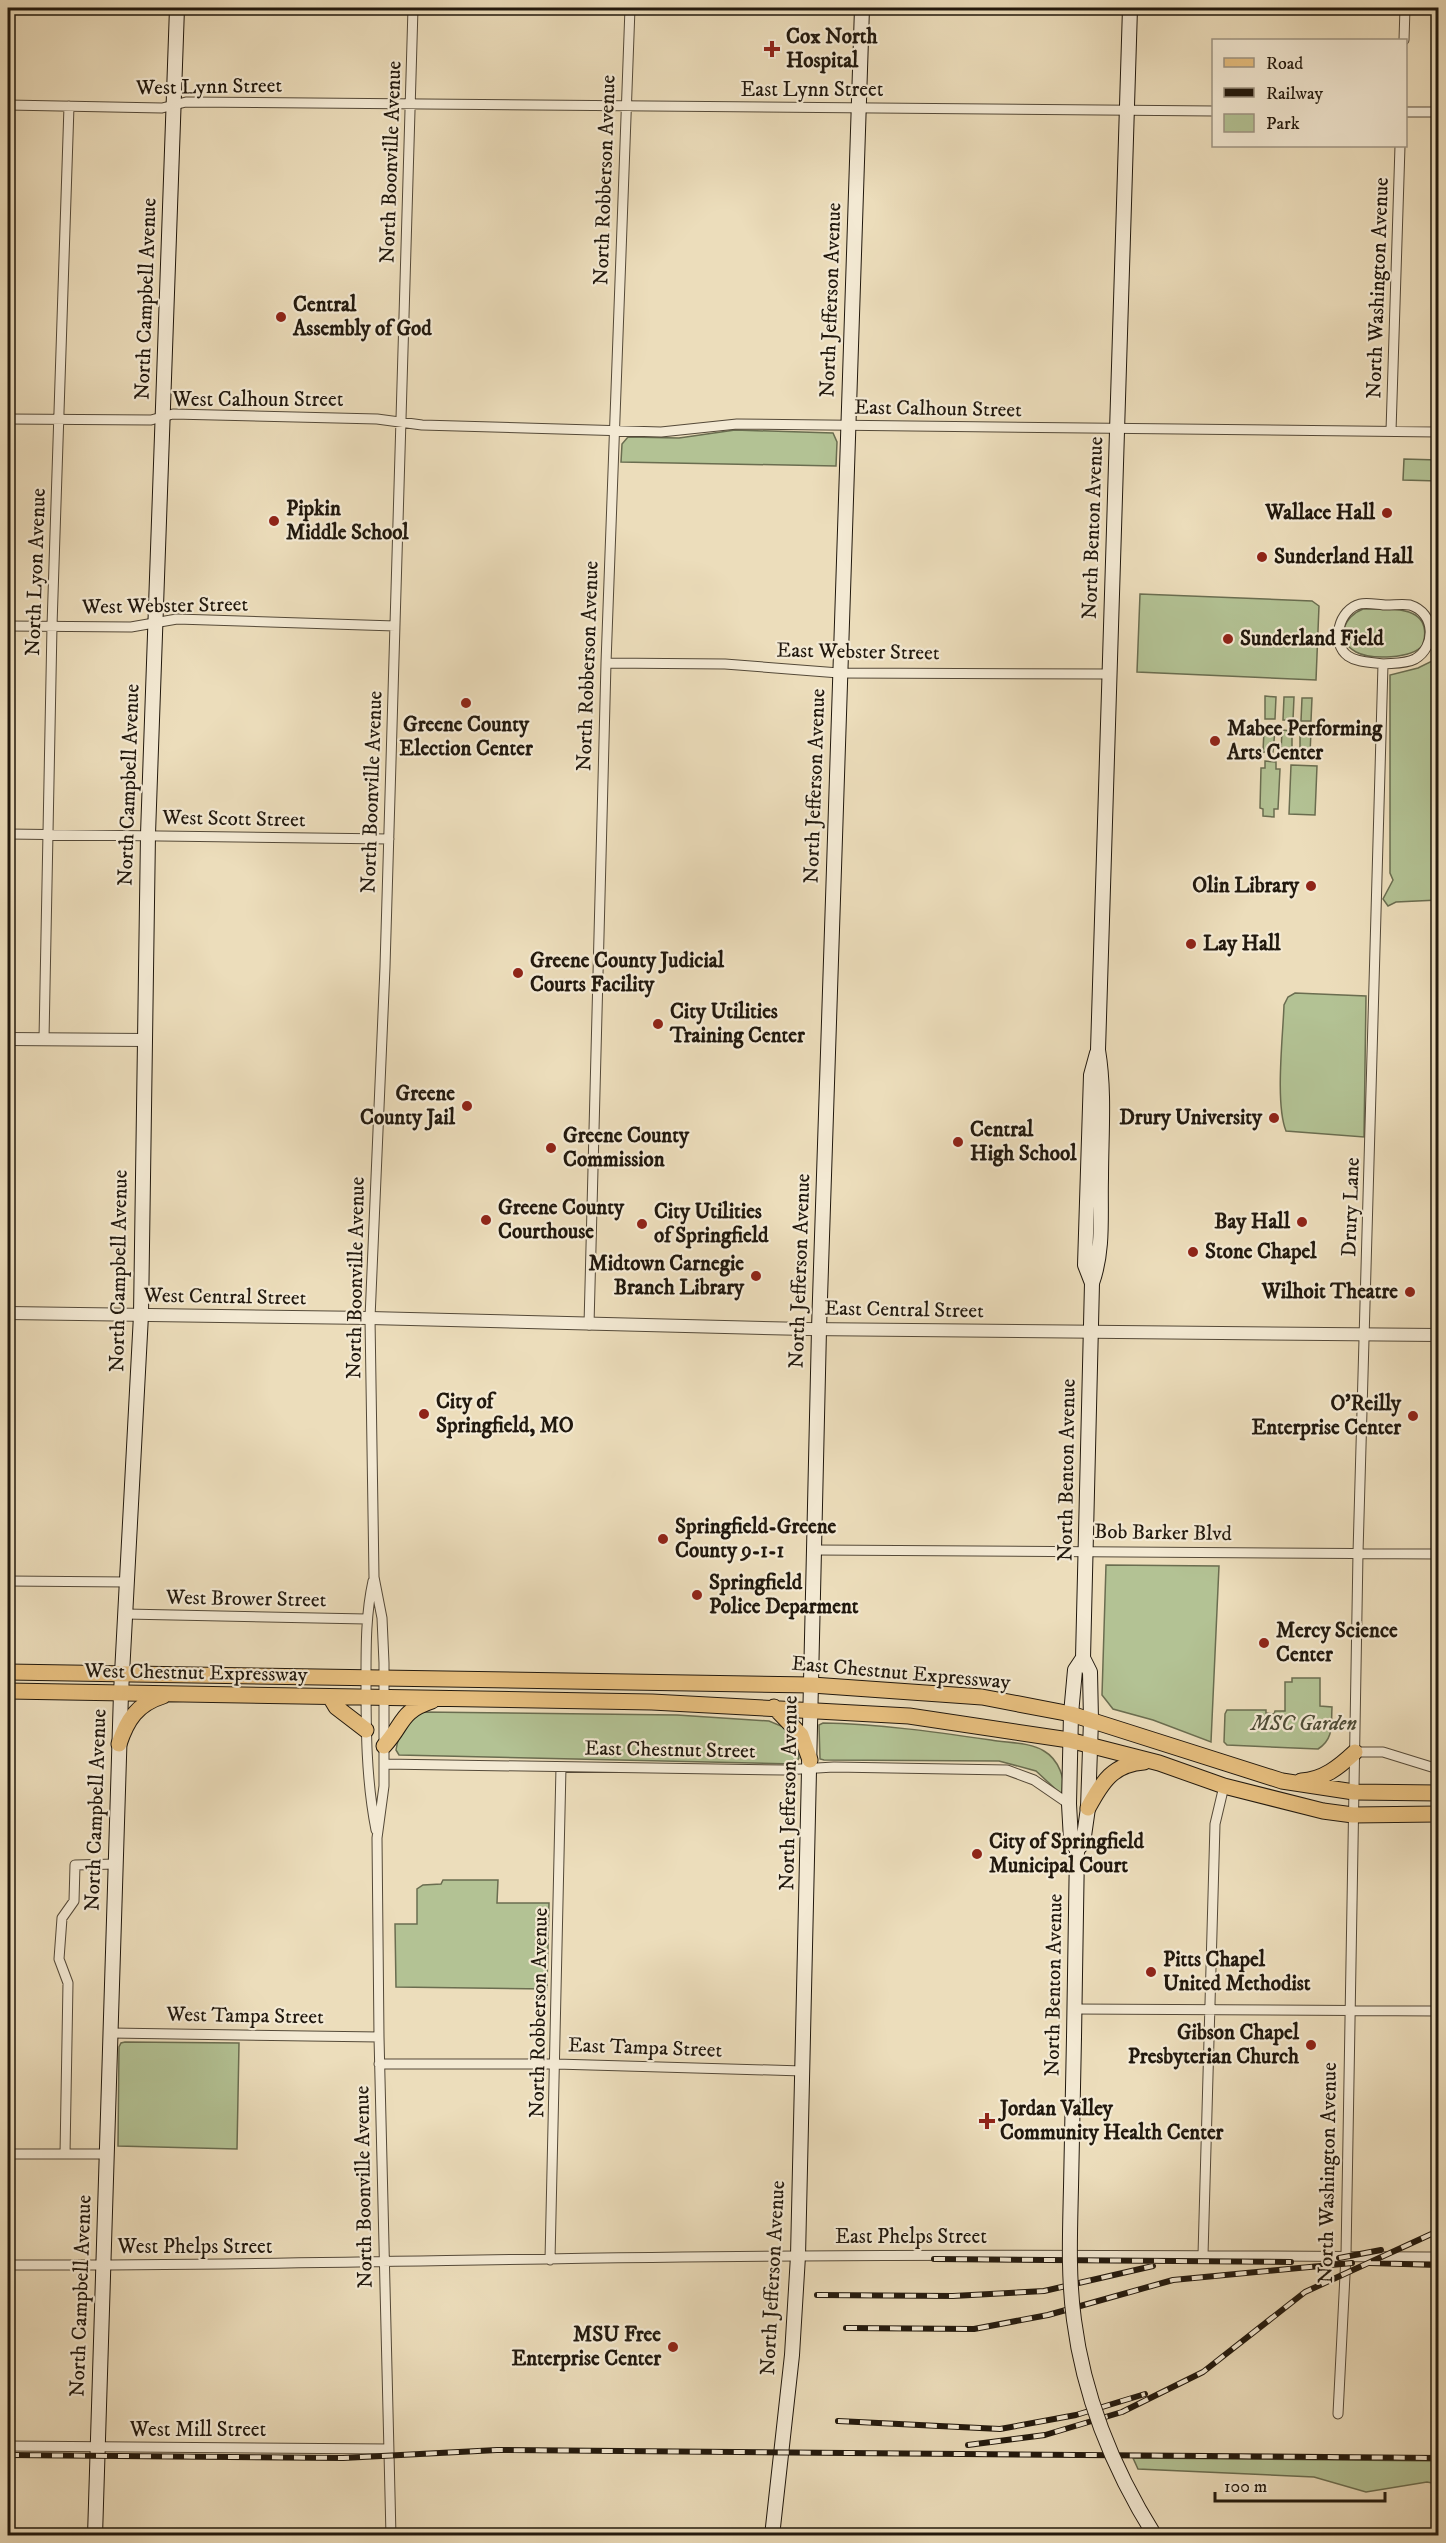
<svg xmlns="http://www.w3.org/2000/svg" width="1446" height="2543" font-family="'IM FELL DW Pica',serif">
  <rect width="100%" height="100%" fill="#ecddbb"/>
  <filter id="stains"><feTurbulence type="fractalNoise" baseFrequency=".00333" numOctaves="4"/><feColorMatrix values="0 0 0 0 .2 0 0 0 0 .09 0 0 0 0 .02 0 0 0 .5 -.17"/></filter>
  <radialGradient id="worn" r=".72"><stop offset=".6" stop-color="#630" stop-opacity="0"/><stop offset="1" stop-color="#630" stop-opacity=".3"/></radialGradient>
  <!-- green -->
  <path fill="#b3c294" stroke="#6a6d50" stroke-width="1.5" d="M735 430 833 433 837 442 836 466 621 462 622 444 628 437 679 438Z
    M1404 459 1438 460V481L1403 480Z
    M1140 594 1312 601 1319 606 1316 680 1137 672Z
    M1363 609C1390 610 1434 603 1423 645 1412 659 1371 660 1356 652 1334 640 1344 616 1363 609Z
    M1432 661 1438 663V900L1396 902 1388 906 1383 899 1393 880 1390 873V675L1418 668Z
    M1265 696 1276 697 1275 719H1265Z
    M1284 697H1294L1293 720H1283Z
    M1302 698H1312L1311 721H1301Z
    M1264 730H1275L1273 752H1263Z
    M1282 730 1292 731V753H1281Z
    M1300 731H1311L1310 754H1300Z
    M1265 761 1276 762V769H1280L1278 809H1274V817L1263 816V809L1260 808 1261 768H1265Z
    M1291 765 1317 766 1315 815 1289 814Z
    M1295 993 1366 996 1364 1137 1286 1131C1275 1103 1283 1036 1284 1005L1288 997Z
    M1106 1565 1219 1566 1211 1742 1153 1720 1113 1709 1102 1695Z
    M1292 1678H1320V1706L1332 1707C1331 1725 1334 1739 1318 1749L1227 1745 1224 1742 1225 1714 1227 1710H1266V1713L1274 1714 1275 1711H1285V1682H1292Z
    M422 1712 677 1715 769 1721 786 1728 797 1743 799 1758 795 1764 399 1755 396 1750C399 1731 406 1722 422 1712Z
    M823 1723C879 1724 935 1732 991 1740 1007 1743 1030 1742 1044 1751 1058 1759 1067 1780 1062 1795L1036 1771 999 1761 824 1760 820 1759 819 1725Z
    M443 1880H498L497 1903H549L547 1989 396 1987 395 1924H417V1889L423 1885 441 1884Z
    M125 2042 239 2043 237 2149 118 2146 119 2047 121 2043Z
    M1133 2458 1438 2461V2484L1427 2482 1366 2492 1314 2477 1138 2469Z"/>
  <g fill="none" stroke-linecap="round" stroke-linejoin="round">
    <defs>
      <path id="minor" d="M1404 40 1405 8
        M8 105 162 108 186 102 1214 111
        M1406 112H1438
        M8 419 151 420 173 414 377 419 422 425 661 432 737 424 1438 432
        M1391 431 1400 146
        M8 626 131 627 177 619 395 626
        M606 663 725 664 839 673 1109 674
        M8 834 389 839
        M44 1039 52 626 69 106
        M589 1325 606 663 630 8
        M816 1550 1438 1554
        M8 1581 127 1582
        M373 1581C366 1613 366 1644 366 1677 366 1729 366 1779 376 1830
        M126 1614 366 1619
        M1355 1752H1383L1438 1769
        M384 1764 784 1770 834 1767 1007 1770 1034 1780 1069 1804
        M1074 2009 1438 2011
        M111 2033 379 2037
        M379 2064H556L803 2071
        M8 2154H107
        M65 2154 68 1983 59 1959 62 1918 74 1901 75 1865 116 1864
        M1203 2255 1215 1824 1224 1786
        M550 2260 561 1767
        M8 2265C271 2266 535 2257 799 2256 1012 2254 1225 2256 1438 2257
        M1338 2414 1346 2255 1358 1553 1383 664C1394 663 1405 664 1415 659 1436 647 1436 613 1410 605 1404 604 1394 605 1387 605 1379 605 1368 602 1360 604 1339 609 1330 643 1348 656 1358 663 1372 662 1383 664
        M8 2446 388 2449
        M391 2536 379 2037 377 1838 384 1786V1663L382 1618 374 1577 370 1318 385 967 413 8"/>
      <path id="tertiary" d="M8 1039 145 1040
        M8 1313 370 1318 806 1329 1438 1335"/>
      <path id="secondary" d="M1092 1283 1085 1265 1091 1075 1097 1053
        M1077 1850 1083 1843 1088 1808 1091 1720 1090 1672 1083 1658 1092 1283C1104 1250 1100 1213 1101 1178 1101 1136 1105 1092 1098 1050L1130 8
        M1074 2037 1077 1850 1071 1840 1069 1804 1071 1714 1075 1670 1083 1658
        M95 2536 121 1693 141 1315 148 834 177 8
        M772 2536 792 2355 798 2256 819 1329 862 8"/>
      <path id="primary" d="M8 1672 812 1685 982 1697 1071 1714 1282 1781 1354 1792 1438 1793
        M8 1691 652 1702 909 1716 1069 1740 1159 1763 1224 1786 1323 1811 1353 1815 1438 1814
        M330 1697 336 1707 366 1730
        M774 1707 801 1735 810 1760
        M119 1744C127 1720 137 1704 163 1696
        M384 1746C405 1723 399 1712 432 1701
        M1301 1781C1323 1780 1339 1767 1355 1752
        M1088 1808C1102 1782 1113 1764 1144 1762"/>
    </defs>
    <!-- minor casing -->
    <use href="#minor" stroke="#544938" stroke-width="11"/>
    <!-- tertiary casing -->
    <use href="#tertiary" stroke="#544938" stroke-width="14"/>
    <!-- secondary casing -->
    <use href="#secondary" stroke="#21180d" stroke-width="16"/>
    <!-- primary casing -->
    <use href="#primary" stroke="#21180d" stroke-width="17"/>
    <!-- minor -->
    <use href="#minor" stroke="#f3e9d3" stroke-width="9"/>
    <!-- tertiary -->
    <use href="#tertiary" stroke="#f3e9d3" stroke-width="12"/>
    <!-- secondary -->
    <use href="#secondary" stroke="#f3e9d3" stroke-width="14"/>
    <!-- primary -->
    <use href="#primary" stroke="#e6be7e" stroke-width="15"/>
    <defs>
      <path id="rail" d="M1339 2258 1381 2250
        M934 2259 1291 2262
        M1369 2263 1438 2265
        M817 2295 953 2296 1044 2291 1153 2266
        M846 2328 974 2329 1048 2315 1173 2280 1352 2263
        M838 2421 1000 2429 1076 2415 1145 2394
        M968 2445 1045 2435 1122 2412 1203 2372 1305 2292 1438 2231
        M8 2455 343 2458 497 2450 1438 2458"/>
    </defs>
    <!-- rail casing -->
    <use href="#rail" stroke="#21180d" stroke-width="6"/>
    <!-- rail -->
    <use href="#rail" stroke="#f3e9d3" stroke-width="4" stroke-dasharray="11" stroke-linecap="butt"/>
    <defs>
      <path id="secondary-bridge" d="M1074 2037C1073 2087 1072 2137 1071 2187 1070 2232 1068 2276 1074 2320 1084 2398 1113 2469 1155 2536"/>
    </defs>
    <!-- secondary-bridge casing -->
    <use href="#secondary-bridge" stroke="#21180d" stroke-width="16" stroke-linecap="butt"/>
    <!-- secondary-bridge -->
    <use href="#secondary-bridge" stroke="#f3e9d3" stroke-width="14"/>
  </g>
  <!-- markers -->
  <g fill="#8f2418" stroke="#f3e9d3" stroke-width="2">
    <path d="M769 40h6v6h6v6h-6v6h-6v-6h-6v-6h6z"/>
    <circle cx="281" cy="317" r="6"/>
    <circle cx="1387" cy="513" r="6"/>
    <circle cx="274" cy="521" r="6"/>
    <circle cx="1262" cy="557" r="6"/>
    <circle cx="1228" cy="639" r="6"/>
    <circle cx="466" cy="703" r="6"/>
    <circle cx="1215" cy="741" r="6"/>
    <circle cx="1311" cy="886" r="6"/>
    <circle cx="1191" cy="944" r="6"/>
    <circle cx="518" cy="973" r="6"/>
    <circle cx="658" cy="1024" r="6"/>
    <circle cx="467" cy="1106" r="6"/>
    <circle cx="1274" cy="1118" r="6"/>
    <circle cx="958" cy="1142" r="6"/>
    <circle cx="551" cy="1148" r="6"/>
    <circle cx="486" cy="1220" r="6"/>
    <circle cx="1302" cy="1222" r="6"/>
    <circle cx="642" cy="1224" r="6"/>
    <circle cx="1193" cy="1252" r="6"/>
    <circle cx="756" cy="1276" r="6"/>
    <circle cx="1410" cy="1292" r="6"/>
    <circle cx="424" cy="1414" r="6"/>
    <circle cx="1413" cy="1416" r="6"/>
    <circle cx="663" cy="1539" r="6"/>
    <circle cx="697" cy="1595" r="6"/>
    <circle cx="1264" cy="1643" r="6"/>
    <circle cx="977" cy="1854" r="6"/>
    <circle cx="1151" cy="1972" r="6"/>
    <circle cx="1311" cy="2045" r="6"/>
    <path d="M984 2112h6v6h6v6h-6v6h-6v-6h-6v-6h6z"/>
    <circle cx="673" cy="2347" r="6"/>
  </g>
  <g text-anchor="middle" dominant-baseline="central" stroke-width="4.5" stroke-linejoin="round" paint-order="stroke">
    <!-- poi labels -->
    <g font-size="21" font-weight="bold" fill="#21180d" stroke="#f3e9d3" text-anchor="start">
      <text x="786" y="37">Cox North<tspan x="786" dy="24">Hospital</tspan></text>
      <text x="293" y="305">Central<tspan x="293" dy="24">Assembly of God</tspan></text>
      <text x="286" y="509">Pipkin<tspan x="286" dy="24">Middle School</tspan></text>
      <text x="1375" y="513" text-anchor="end">Wallace Hall</text>
      <text x="1274" y="557">Sunderland Hall</text>
      <text x="1240" y="639">Sunderland Field</text>
      <text x="466" y="725" text-anchor="middle">Greene County<tspan x="466" dy="24">Election Center</tspan></text>
      <text x="1227" y="729">Mabee Performing<tspan x="1227" dy="24">Arts Center</tspan></text>
      <text x="1299" y="886" text-anchor="end">Olin Library</text>
      <text x="1203" y="944">Lay Hall</text>
      <text x="530" y="961">Greene County Judicial<tspan x="530" dy="24">Courts Facility</tspan></text>
      <text x="670" y="1012">City Utilities<tspan x="670" dy="24">Training Center</tspan></text>
      <text x="455" y="1094" text-anchor="end">Greene<tspan x="455" dy="24">County Jail</tspan></text>
      <text x="1262" y="1118" text-anchor="end">Drury University</text>
      <text x="970" y="1130">Central<tspan x="970" dy="24">High School</tspan></text>
      <text x="563" y="1136">Greene County<tspan x="563" dy="24">Commission</tspan></text>
      <text x="498" y="1208">Greene County<tspan x="498" dy="24">Courthouse</tspan></text>
      <text x="654" y="1212">City Utilities<tspan x="654" dy="24">of Springfield</tspan></text>
      <text x="1290" y="1222" text-anchor="end">Bay Hall</text>
      <text x="1205" y="1252">Stone Chapel</text>
      <text x="744" y="1264" text-anchor="end">Midtown Carnegie<tspan x="744" dy="24">Branch Library</tspan></text>
      <text x="1398" y="1292" text-anchor="end">Wilhoit Theatre</text>
      <text x="436" y="1402">City of<tspan x="436" dy="24">Springfield, MO</tspan></text>
      <text x="1401" y="1404" text-anchor="end">O'Reilly<tspan x="1401" dy="24">Enterprise Center</tspan></text>
      <text x="675" y="1527">Springfield-Greene<tspan x="675" dy="24">County 9-1-1</tspan></text>
      <text x="709" y="1583">Springfield<tspan x="709" dy="24">Police Deparment</tspan></text>
      <text x="1276" y="1631">Mercy Science<tspan x="1276" dy="24">Center</tspan></text>
      <text x="989" y="1842">City of Springfield<tspan x="989" dy="24">Municipal Court</tspan></text>
      <text x="1163" y="1960">Pitts Chapel<tspan x="1163" dy="24">United Methodist</tspan></text>
      <text x="1299" y="2033" text-anchor="end">Gibson Chapel<tspan x="1299" dy="24">Presbyterian Church</tspan></text>
      <text x="1000" y="2109">Jordan Valley<tspan x="1000" dy="24">Community Health Center</tspan></text>
      <text x="661" y="2335" text-anchor="end">MSU Free<tspan x="661" dy="24">Enterprise Center</tspan></text>
    </g>
    <!-- street labels -->
    <g font-size="21" fill="#21180d" stroke="#f3e9d3">
      <text transform="translate(209 87) rotate(-1)">West Lynn Street</text>
      <text x="812" y="90">East Lynn Street</text>
      <text transform="translate(391 162) rotate(-88)">North Boonville Avenue</text>
      <text transform="translate(605 180) rotate(-88)">North Robberson Avenue</text>
      <text transform="translate(1378 288) rotate(-88)">North Washington Avenue</text>
      <text transform="translate(146 299) rotate(-88)">North Campbell Avenue</text>
      <text transform="translate(831 300) rotate(-88)">North Jefferson Avenue</text>
      <text x="258" y="400">West Calhoun Street</text>
      <text transform="translate(938 409) rotate(1)">East Calhoun Street</text>
      <text transform="translate(1093 528) rotate(-88)">North Benton Avenue</text>
      <text transform="translate(36 572) rotate(-88)">North Lyon Avenue</text>
      <text transform="translate(165 606) rotate(-1)">West Webster Street</text>
      <text transform="translate(858 652) rotate(1)">East Webster Street</text>
      <text transform="translate(588 666) rotate(-88)">North Robberson Avenue</text>
      <text transform="translate(129 785) rotate(-88)">North Campbell Avenue</text>
      <text transform="translate(815 786) rotate(-88)">North Jefferson Avenue</text>
      <text transform="translate(372 792) rotate(-88)">North Boonville Avenue</text>
      <text transform="translate(234 819) rotate(1)">West Scott Street</text>
      <text transform="translate(1351 1207) rotate(-88)">Drury Lane</text>
      <text transform="translate(119 1271) rotate(-89)">North Campbell Avenue</text>
      <text transform="translate(800 1271) rotate(-88)">North Jefferson Avenue</text>
      <text transform="translate(356 1278) rotate(-89)">North Boonville Avenue</text>
      <text transform="translate(225 1297) rotate(1)">West Central Street</text>
      <text transform="translate(904 1310) rotate(1)">East Central Street</text>
      <text transform="translate(1067 1470) rotate(-89)">North Benton Avenue</text>
      <text transform="translate(1163 1533) rotate(1)">Bob Barker Blvd</text>
      <text transform="translate(246 1599) rotate(1)">West Brower Street</text>
      <text transform="translate(196 1673) rotate(1)">West Chestnut Expressway</text>
      <text transform="translate(901 1673) rotate(5)">East Chestnut Expressway</text>
      <text transform="translate(670 1750) rotate(1)">East Chestnut Street</text>
      <text transform="translate(789 1793) rotate(-89)">North Jefferson Avenue</text>
      <text transform="translate(96 1810) rotate(-88)">North Campbell Avenue</text>
      <text transform="translate(1054 1985) rotate(-89)">North Benton Avenue</text>
      <text transform="translate(539 2013) rotate(-89)">North Robberson Avenue</text>
      <text transform="translate(245 2016) rotate(1)">West Tampa Street</text>
      <text transform="translate(645 2048) rotate(2)">East Tampa Street</text>
      <text transform="translate(1328 2173) rotate(-89)">North Washington Avenue</text>
      <text transform="translate(364 2187) rotate(-91)">North Boonville Avenue</text>
      <text x="911" y="2237">East Phelps Street</text>
      <text x="195" y="2247">West Phelps Street</text>
      <text transform="translate(773 2278) rotate(-87)">North Jefferson Avenue</text>
      <text transform="translate(81 2296) rotate(-88)">North Campbell Avenue</text>
      <text x="198" y="2430">West Mill Street</text>
    </g>
    <!-- park labels -->
    <g font-size="21" font-style="italic" fill="#4d4b36" stroke="#f3e9d3">
      <text x="1304" y="1724">MSC Garden</text>
    </g>
  </g>
  <!-- margin -->
  <rect width="1446" height="2543" fill="none" stroke="#ecddbb" stroke-width="30"/>
  <rect x="9" y="9" width="1428" height="2525" fill="none" stroke="#21180d" stroke-width="3"/>
  <rect x="15" y="15" width="1416" height="2513" fill="none" stroke="#21180d" stroke-width="1.5"/>
  <!-- legend -->
  <rect x="1212" y="39" width="195" height="108" fill="#f3e9d3" stroke="#9f9584" stroke-width="1.5"/>
  <rect x="1224" y="58" width="30" height="9" fill="#e6be7e" stroke="#9f9584" stroke-width="1.5"/>
  <text x="1266" y="69" font-size="18" fill="#21180d">Road</text>
  <rect x="1224" y="88" width="30" height="9" fill="#21180d" stroke="#9f9584" stroke-width="1.5"/>
  <text x="1266" y="99" font-size="18" fill="#21180d">Railway</text>
  <rect x="1224" y="114" width="30" height="18" fill="#b3c294" stroke="#9f9584" stroke-width="1.5"/>
  <text x="1266" y="129" font-size="18" fill="#21180d">Park</text>
  <!-- scale -->
  <path d="M1215 2492v9h170v-9" fill="none" stroke="#21180d" stroke-width="3"/>
  <text x="1224" y="2492" font-size="18" fill="#21180d" stroke="#f3e9d3" stroke-width="4.5" paint-order="stroke">100 m</text>
  <rect width="100%" height="100%" filter="url(#stains)"/>
  <rect width="100%" height="100%" fill="url(#worn)"/>
</svg>
